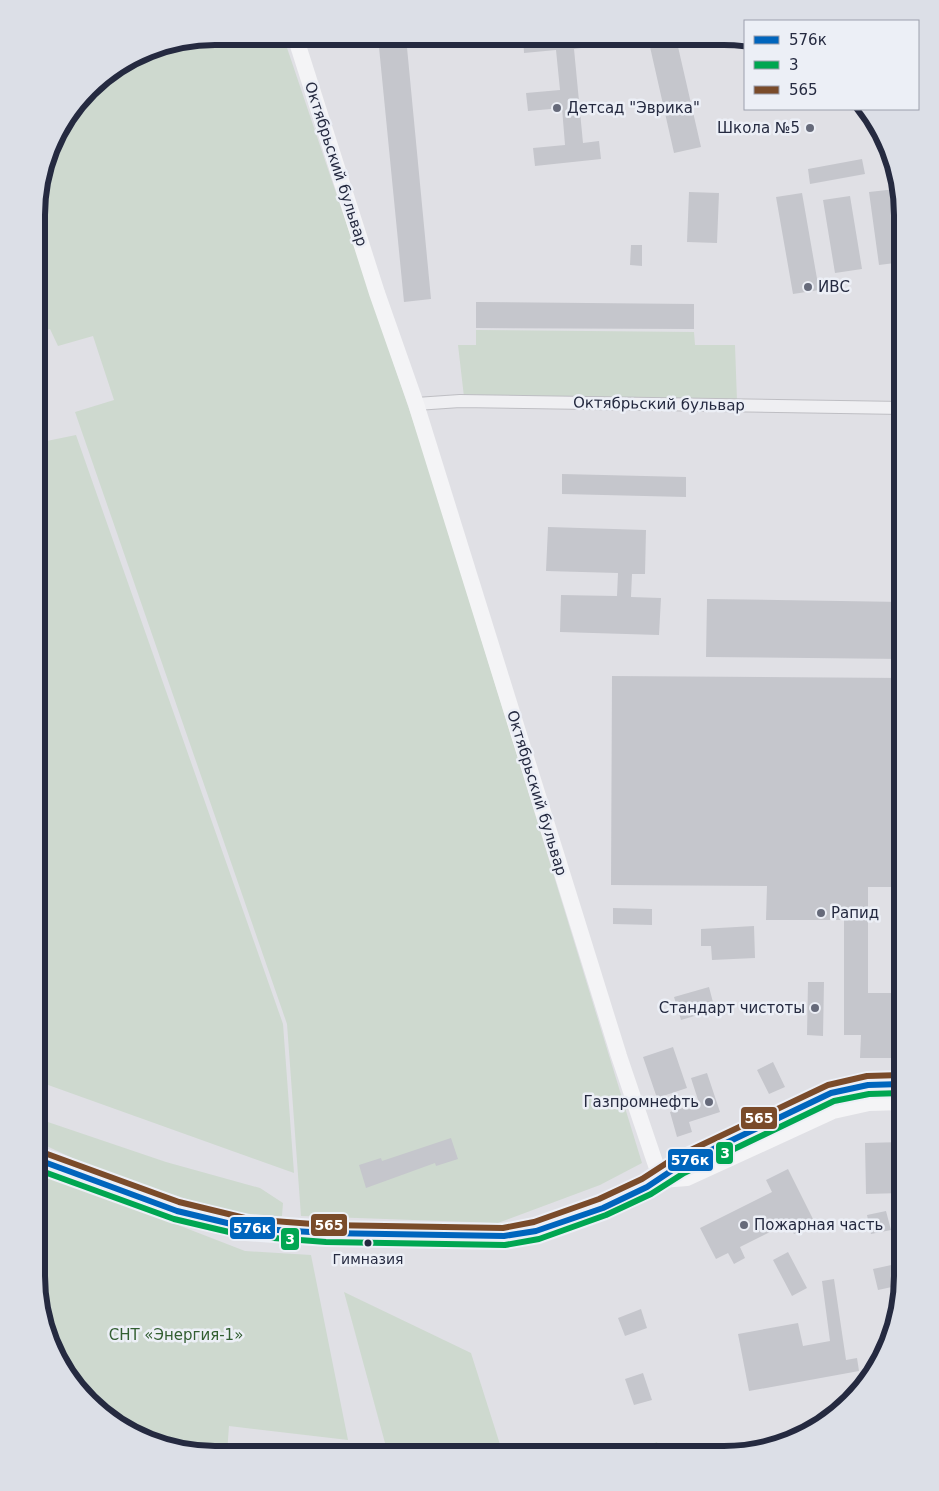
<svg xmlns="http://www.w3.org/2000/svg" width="939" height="1491" font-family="'DejaVu Sans',sans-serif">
  <rect width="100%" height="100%" fill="#e0e0e5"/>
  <!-- green -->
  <path fill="#ced9cf" d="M215 36H283L426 459 642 1163 600 1185 498 1223 301 1216 287 1024 75 412 114 400 93 336 58 346 50 329 38 332V192L55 136 97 81 147 50Z
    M476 330 694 332 695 345H735L737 401 464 397 458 345H476Z
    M76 435 283 1024 294 1173 37 1081V443Z
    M36 1118 166 1162 260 1188 283 1203 282 1216 263 1219 208 1206 100 1171 36 1141Z
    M36 1170 245 1251 311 1255 348 1440 229 1426 227 1453H192L106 1418 50 1344 36 1276Z
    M344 1292 471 1353 503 1454H388Z
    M657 1442 662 1455 629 1454Z"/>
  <!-- building -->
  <path fill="#c5c6cc" d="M378 37H406L431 299 404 302Z
    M523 37H588L589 47 574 49 583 143 599 141 601 159 535 166 533 148 565 145 562 108 528 111 526 93 560 90 556 50 524 53Z
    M648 38H676L701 147 674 153Z
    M862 159 865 174 810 184 808 169Z
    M896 189 903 239V262L879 265 869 192Z
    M689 192 719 193 717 243 687 242Z
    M802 193 819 290 793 294 776 197Z
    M850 196 862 269 835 273 823 200Z
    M631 245H642V266L630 265Z
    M476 302 694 304V329L476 328Z
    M562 474 686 477V497L562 494Z
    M548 527 646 530 645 574H632L631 597 661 598 659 635 560 632 561 595 617 596 618 573 546 571Z
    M707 599 903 602V659L706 657Z
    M612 676 903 678 902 887H868V993H902V1058H860L861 1035H844V920H766L767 886 611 885Z
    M613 908 652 909V925L613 924Z
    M754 926 755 958 712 960 711 946H701V929Z
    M808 982H824L823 1036 807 1035Z
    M709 987 715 1010 681 1020 674 997Z
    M673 1047 687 1088 657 1098 643 1057Z
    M773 1062 785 1087 769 1094 757 1070Z
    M707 1073 720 1112 689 1122 692 1132 677 1137 670 1112 699 1103 691 1078Z
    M451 1138 458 1159 436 1166 435 1163 366 1188 359 1165 381 1158 382 1161Z
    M902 1142V1193L866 1194 865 1143Z
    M788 1169 815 1223 794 1234 788 1223 740 1247 745 1258 734 1264 728 1253 716 1259 700 1228 772 1192 766 1180Z
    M886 1211 891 1230 871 1234 867 1215Z
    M788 1252 807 1288 792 1296 773 1260Z
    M896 1264 901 1285 878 1290 873 1269Z
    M834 1279 846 1360 857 1358 859 1371 749 1391 738 1334 798 1323 803 1346 830 1341 822 1281Z
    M641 1309 647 1328 625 1336 618 1318Z
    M643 1373 652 1400 634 1405 625 1379Z"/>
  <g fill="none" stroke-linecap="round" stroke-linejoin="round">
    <defs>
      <path id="street" d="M416 404 460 401 903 408"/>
    </defs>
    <!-- street casing -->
    <use href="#street" stroke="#bebec3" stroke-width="14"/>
    <!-- street -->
    <use href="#street" stroke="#efeff2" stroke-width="12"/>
    <!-- secondary -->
    <path stroke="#f4f4f6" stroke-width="16" d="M295 36 377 293 416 404 619 1056 661 1180
      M36 1159C89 1179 143 1201 197 1217 263 1236 336 1233 404 1235 442 1236 481 1240 518 1235 562 1227 646 1193 680 1165L831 1093 868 1085 902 1084
      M661 1180 687 1178 833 1111 869 1103 902 1102"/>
    <defs>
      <path id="bus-1" d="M36 1159 177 1211 248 1228 326 1233 504 1236 536 1231 603 1208 647 1187 680 1165 831 1093 868 1085 902 1084"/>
      <path id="bus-2" d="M36 1169 174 1219 246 1236 326 1242 505 1245 539 1239 606 1215 651 1194 684 1173 834 1101 869 1094 902 1093"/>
      <path id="bus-3" d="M39 1151 179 1202 249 1219 326 1225 503 1228 534 1222 599 1199 642 1179 676 1157 828 1085 867 1076 902 1075"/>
    </defs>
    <!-- bus-1 casing -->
    <use href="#bus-1" stroke="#eceff6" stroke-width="10"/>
    <!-- bus-2 casing -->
    <use href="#bus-2" stroke="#eceff6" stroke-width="10"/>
    <!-- bus-3 casing -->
    <use href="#bus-3" stroke="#eceff6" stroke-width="10"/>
    <!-- bus-1 -->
    <use href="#bus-1" stroke="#0065bd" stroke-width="6"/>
    <!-- bus-2 -->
    <use href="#bus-2" stroke="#00a651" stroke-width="6"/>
    <!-- bus-3 -->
    <use href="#bus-3" stroke="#7a4b2a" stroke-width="6"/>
  </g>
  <!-- markers -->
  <g fill="#666a7a" stroke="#eceff6" stroke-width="2">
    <circle cx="557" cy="108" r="5"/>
    <circle cx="810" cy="128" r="5"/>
    <circle cx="808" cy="287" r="5"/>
    <circle cx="821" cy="913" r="5"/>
    <circle cx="815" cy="1008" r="5"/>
    <circle cx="709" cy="1102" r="5"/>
    <circle cx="744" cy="1225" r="5"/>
  </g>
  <circle fill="#252a40" stroke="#eceff6" stroke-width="2" cx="368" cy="1243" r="4.5"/>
  <g text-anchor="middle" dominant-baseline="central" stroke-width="5" stroke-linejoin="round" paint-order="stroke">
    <!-- bus labels -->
    <g font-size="14" fill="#252a40" stroke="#eceff6">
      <text x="368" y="1259">Гимназия</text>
    </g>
    <!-- poi labels -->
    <g font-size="15" fill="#252a40" stroke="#eceff6" text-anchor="start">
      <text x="567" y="108">Детсад "Эврика"</text>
      <text x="800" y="128" text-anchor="end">Школа №5</text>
      <text x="818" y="287">ИВС</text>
      <text x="831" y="913">Рапид</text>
      <text x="805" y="1008" text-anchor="end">Стандарт чистоты</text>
      <text x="699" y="1102" text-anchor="end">Газпромнефть</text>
      <text x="754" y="1225">Пожарная часть</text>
    </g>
    <!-- street labels -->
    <g font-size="15" fill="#252a40" stroke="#eceff6">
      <text transform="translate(336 164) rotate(72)">Октябрьский бульвар</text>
      <text transform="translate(659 404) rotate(1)">Октябрьский бульвар</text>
      <text transform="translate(537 793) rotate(73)">Октябрьский бульвар</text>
    </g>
    <!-- park labels -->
    <g font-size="15" fill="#325e31" stroke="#eceff6">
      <text x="176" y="1335">СНТ «Энергия-1»</text>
    </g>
  </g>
  <!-- crop -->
  <path d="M0 0H939V1491H0ZM215 45H724A170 170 0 0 1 894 215V1276A170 170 0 0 1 724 1446H215A170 170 0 0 1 45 1276V215A170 170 0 0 1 215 45Z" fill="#dcdfe7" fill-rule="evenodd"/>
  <path fill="none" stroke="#252a40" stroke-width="6" d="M215 45H724A170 170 0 0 1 894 215V1276A170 170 0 0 1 724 1446H215A170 170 0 0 1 45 1276V215A170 170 0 0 1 215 45Z"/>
  <g stroke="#eceff6" stroke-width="2">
    <rect x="740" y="1106" width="38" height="24" rx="5" fill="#7a4b2a"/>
    <rect x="715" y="1141" width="19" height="24" rx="5" fill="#00a651"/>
    <rect x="667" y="1148" width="47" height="24" rx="5" fill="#0065bd"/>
    <rect x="310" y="1213" width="38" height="24" rx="5" fill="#7a4b2a"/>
    <rect x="229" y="1216" width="47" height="24" rx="5" fill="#0065bd"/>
    <rect x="280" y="1227" width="20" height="24" rx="5" fill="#00a651"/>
  </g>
  <g font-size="14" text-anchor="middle" font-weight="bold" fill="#fff">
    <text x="759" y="1123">565</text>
    <text x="725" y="1158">3</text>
    <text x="690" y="1165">576к</text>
    <text x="329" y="1230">565</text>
    <text x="252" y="1233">576к</text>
    <text x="290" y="1244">3</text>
  </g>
  <!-- legend -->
  <rect x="744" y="20" width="175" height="90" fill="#eceff6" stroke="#9ca0ad"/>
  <rect x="754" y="36" width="25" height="8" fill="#0065bd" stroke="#9ca0ad"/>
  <text x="789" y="45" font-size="15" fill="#252a40">576к</text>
  <rect x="754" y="61" width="25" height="8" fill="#00a651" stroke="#9ca0ad"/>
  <text x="789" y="70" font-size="15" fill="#252a40">3</text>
  <rect x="754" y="86" width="25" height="8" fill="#7a4b2a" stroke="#9ca0ad"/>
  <text x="789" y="95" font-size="15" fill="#252a40">565</text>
</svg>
